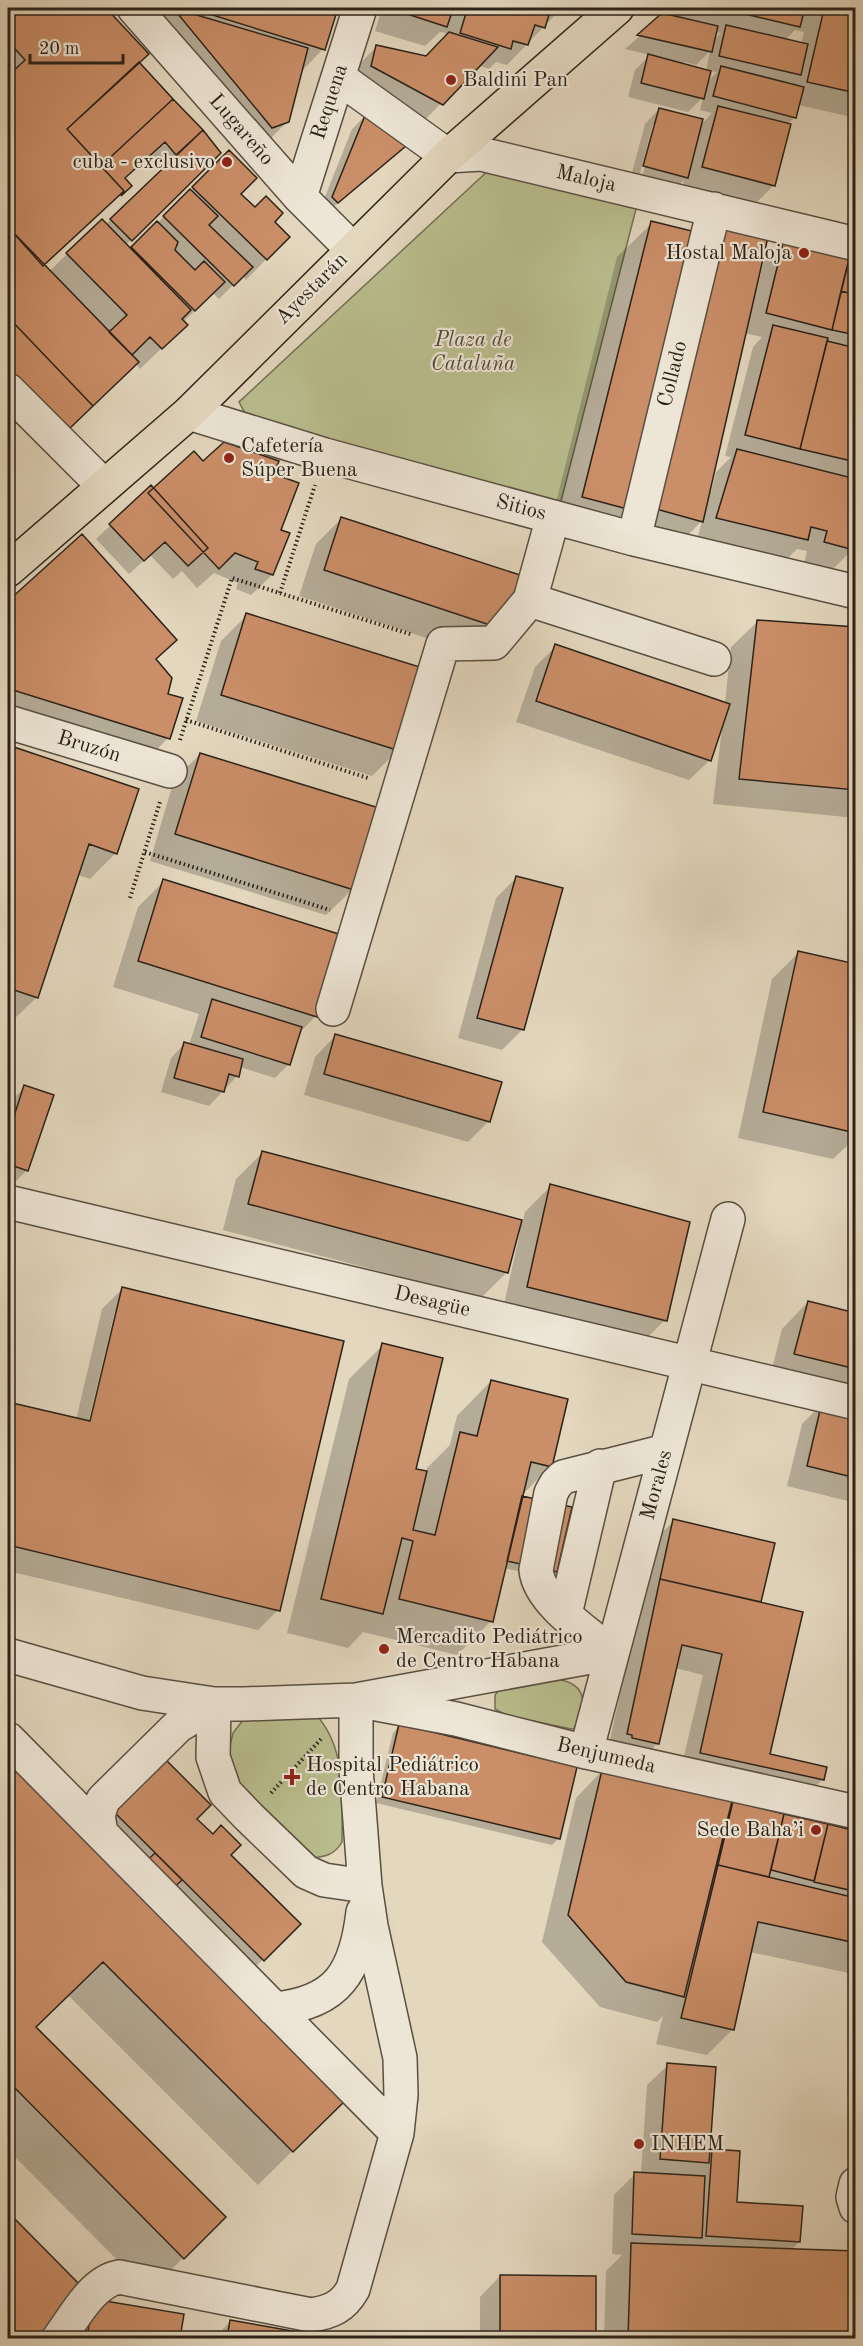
<svg xmlns="http://www.w3.org/2000/svg" width="863" height="2346" font-family="'Old Standard TT',serif">
  <rect width="100%" height="100%" fill="#e3d7be"/>
  <filter id="stains"><feTurbulence type="fractalNoise" baseFrequency=".00333" numOctaves="4"/><feColorMatrix values="0 0 0 0 .2 0 0 0 0 .09 0 0 0 0 .02 0 0 0 .5 -.17"/></filter>
  <radialGradient id="worn" r=".72"><stop offset=".6" stop-color="#630" stop-opacity="0"/><stop offset="1" stop-color="#630" stop-opacity=".3"/></radialGradient>
  <!-- green -->
  <path fill="#b9bd8e" stroke="#727053" stroke-width="1.5" d="M492 167 637 205 560 505 248 419 239 402Z
    M557 1679C590 1685 585 1705 576 1728L571 1729 506 1715 495 1709V1695L499 1690Z
    M318 1717C347 1751 342 1800 342 1842 335 1855 324 1857 310 1858L231 1777 228 1755 233 1733 243 1720Z"/>
  <!-- shadow -->
  <path fill="#0003" fill-rule="evenodd" d="M8 8H104L147 54 137 63 219 153 126 245 130 250 229 152 239 194 288 237 246 280 242 276 219 299 213 293 183 322 165 345 140 369 135 363 45 451 8 412ZM150 155 163 170 105 225 67 254 48 273 42 267 130 186 124 179Z
    M125 8H336L323 49 301 72 288 121 267 142Z
    M382 8H562L507 65 496 62 489 69 478 65 421 124 352 86 356 68 376 47 426 58 444 39 446 33 440 32 425 46 375 31Z
    M672 8H856V118L798 105 795 117 787 125 773 186 753 206 682 188 684 180 673 191 630 180 645 124 659 109 700 126 712 113 700 110 703 97 688 112 628 97 635 70 650 55 625 49ZM795 30 804 32 801 44 785 40ZM715 32 721 33 713 41ZM710 51 706 71 683 65 684 62 696 65ZM709 71 717 72 706 83ZM653 124H656L643 174 640 173Z
    M366 115 404 147 323 216 319 212 352 129Z
    M652 223 752 309 764 261 785 241 856 258V537L853 549 832 570 804 563 807 551 797 549 786 560 697 539 702 521 667 556 616 541 622 516 595 543 549 531 617 257ZM744 333 762 337 753 347 725 456 731 457 716 472 711 492 708 491Z
    M203 463 272 475 279 531 272 575 251 595 236 589 238 583 214 573 197 588 182 571 173 579 150 555 129 574 96 539 151 487 147 492Z
    M342 518 518 576 475 654 299 596 316 544Z
    M82 536 166 695 168 738 142 765 8 722V603Z
    M247 615 398 750 372 776 196 721 221 641Z
    M758 621 856 629V818L713 804 722 728 710 760 689 780 516 722 535 667 556 646 725 703 731 647Z
    M8 747 137 790 116 853 90 879 78 875 37 997 10 1023 8 1022Z
    M200 754 353 889 326 915 150 861 174 780Z
    M516 878 523 1029 502 1050 458 1038 496 898Z
    M164 881 316 1016 299 1033 289 1064 275 1078 240 1067 237 1076 209 1106 161 1092 171 1058 185 1043 189 1045 199 1014 113 987 138 907Z
    M798 953 856 965V1137L833 1159 738 1138 772 979Z
    M335 1036 489 1121 468 1142 304 1095 315 1057Z
    M25 1087 27 1170 13 1184 8 1182V1110L11 1101Z
    M262 1153 523 1221 525 1212 551 1186 665 1320 639 1346 502 1313 520 1232 518 1231 507 1272 481 1298 223 1230 236 1179Z
    M122 1289 278 1610 258 1630 8 1571V1403L76 1420 102 1309ZM115 1311H118L90 1429 87 1428Z
    M808 1302 856 1314V1401L769 1380 782 1329Z
    M383 1345 415 1470 426 1472 427 1468 450 1445 457 1416 491 1381 551 1466 520 1497 556 1571 549 1578 504 1568 491 1621 457 1655 363 1632 348 1648 287 1633 349 1379Z
    M823 1403 856 1411V1503L787 1486 802 1424Z
    M674 1521 773 1544 759 1603 768 1755 822 1780 802 1800 680 1773 703 1675 675 1668 658 1743 637 1764 607 1754 653 1541Z
    M399 1726 559 1838 552 1845 376 1803 393 1733Z
    M160 1757 195 1819 299 1924 236 1986 347 2097 258 2185 68 1995 35 2028 224 2217 149 2292 8 2150V1758L83 1833Z
    M602 1771 729 1808 734 1803 856 1832V1972L853 1974 750 1952 733 2029 707 2055 656 2044 663 2016 657 2022 600 2007 542 1942 576 1798Z
    M668 2065 708 2155 712 2150 735 2204 799 2242 791 2250 856 2252V2338H604L606 2271 622 2255 612 2254 614 2195 635 2174H641L647 2085Z
    M8 2215 84 2291 35 2338H8Z
    M500 2276 595 2277V2338H480V2297Z
    M94 2300 183 2315 179 2338H66Z
    M230 2322 291 2332 290 2338H214Z"/>
  <!-- building -->
  <path fill="#ca8e68" stroke="#2b2218" stroke-width="1.5" d="M8 8H106L149 54 67 129 124 191 43 266 8 227V76L25 60 8 41Z
    M173 8 308 48 289 122 272 128Z
    M190 8H338L325 50Z
    M396 8H551L545 28 535 25 528 45 513 41 511 49 460 33 466 13 453 9 447 27 395 10Z
    M719 8H805L800 27Z
    M833 8H856V13Z
    M824 9 856 17V93L807 82Z
    M662 13 718 26 712 52 637 35Z
    M726 25 808 44 801 75 719 56Z
    M449 32 498 47 443 105 371 66 376 45 426 56Z
    M648 54 711 71 704 99 641 83Z
    M139 62 173 99 101 166 67 129Z
    M721 66 804 87 796 118 713 96Z
    M173 99 203 130 176 155 165 142 125 178 132 186 121 196 124 191 101 166Z
    M718 106 791 124 775 186 702 167Z
    M659 108 703 119 688 178 643 166Z
    M366 113 406 146 338 203 332 197Z
    M203 130 221 153 132 241 110 219Z
    M229 150 257 178 241 194 255 207 266 196 283 213 275 222 290 237 267 260 192 187Z
    M190 189 218 216 209 225 253 267 234 286 163 216Z
    M102 219 191 310 182 319 188 325 162 349 150 337 132 355 109 332 127 315 66 253Z
    M157 221 178 242 175 250 195 270 204 261 225 282 195 311 131 247Z
    M651 221 700 233 631 510 582 497Z
    M721 226 768 237 703 522 649 507Z
    M8 227 139 362 93 406 8 317Z
    M784 239 850 255 832 330 766 313Z
    M850 255 856 257V295L841 291Z
    M841 291 856 295V335L832 330Z
    M8 317 93 406 67 431 8 370Z
    M773 325 828 338 800 449 745 435Z
    M827 341 856 348V462L800 449Z
    M224 442 279 461 274 474 299 483 281 530 290 533 273 575 255 569 258 562 235 553 219 569 148 493 194 451 203 461Z
    M737 449 856 479 854 550 824 542 827 531 811 527 808 540 716 518Z
    M151 485 208 548 188 566 165 542 144 561 109 524Z
    M341 517 520 575 502 629 324 570Z
    M82 534 177 640 156 659 172 678 168 694 183 698 170 739 13 690 8 692V601Z
    M246 613 426 669 400 751 221 695Z
    M757 620 856 627V790L739 779Z
    M555 644 730 704 711 761 536 701Z
    M8 745 139 789 117 854 89 844 38 998 8 988Z
    M200 753 379 808 354 890 175 834Z
    M516 876 563 888 524 1030 477 1018Z
    M163 879 342 935 317 1017 138 961Z
    M798 951 856 964V1133L763 1112Z
    M212 999 302 1027 290 1065 201 1037Z
    M335 1034 502 1082 490 1122 324 1074Z
    M184 1042 243 1059 239 1077 229 1074 224 1092 174 1078Z
    M24 1085 54 1095 28 1171 8 1164V1135Z
    M262 1151 522 1220 508 1273 248 1204Z
    M550 1184 690 1222 667 1321 527 1287Z
    M122 1287 344 1341 280 1611 8 1545V1402L90 1421Z
    M808 1301 856 1313V1369L794 1354Z
    M382 1343 443 1358 416 1469 427 1471 413 1530 435 1535 460 1432 477 1436 491 1380 568 1399 552 1467 531 1462 493 1622 399 1599 413 1541 402 1538 383 1614 321 1599Z
    M822 1402 856 1410V1478L807 1466Z
    M522 1496 572 1507 557 1572 507 1561Z
    M673 1519 775 1543 761 1602 660 1579Z
    M660 1579 803 1612 770 1754 827 1767 824 1780 700 1753 722 1654 682 1645 659 1744 632 1738V1735L627 1734Z
    M399 1724 577 1767 560 1839 382 1797Z
    M160 1754 211 1805 197 1819 213 1834 221 1825 241 1845 231 1855 301 1924 264 1961 108 1806Z
    M8 1755 349 2097 293 2152 103 1962 36 2027 226 2217 184 2259 8 2081Z
    M602 1770 732 1801 684 1997 626 1982 568 1915Z
    M733 1801 784 1814 769 1877 718 1865Z
    M784 1814 828 1824 814 1881 771 1870Z
    M828 1824 856 1831V1863L849 1890 814 1882Z
    M155 1853 182 1880 156 1904 130 1877Z
    M856 1863V1896L848 1894Z
    M718 1865 856 1898V1943L758 1922 734 2030 681 2018Z
    M667 2063 716 2067 709 2163 660 2159Z
    M712 2149 740 2151 737 2202 803 2206 800 2242 706 2236Z
    M634 2172 705 2176 702 2238 632 2234Z
    M8 2212 86 2291 37 2338H8Z
    M631 2243 856 2251V2338H628Z
    M500 2275 596 2276V2338H500Z
    M93 2299 184 2314 180 2338H87Z
    M230 2320 293 2331 292 2338H227Z"/>
  <g fill="none" stroke-linecap="round" stroke-linejoin="round">
    <defs>
      <path id="minor" d="M134 8 300 197 352 249
        M338 77 448 156 481 154 856 244
        M300 197 360 8
        M8 390 104 486
        M189 413 325 455 634 539 856 592
        M553 517 530 600 714 659
        M634 539 714 209
        M8 722 170 771
        M333 1009 443 644 494 643 530 600
        M8 1202 856 1403
        M565 1614 600 1466
        M612 1653C589 1634 539 1602 536 1570L551 1493 556 1484 563 1477 666 1451
        M8 1655 142 1693 214 1704H244L356 1700 612 1653
        M214 1704 213 1757 225 1792 249 1817 306 1872 324 1880 365 1886
        M8 1739 397 2133
        M586 1752 728 1219
        M101 1833 98 1815 103 1800 178 1726 214 1704
        M274 2009C338 2003 356 1972 363 1912
        M856 2184 853 2197 856 2207
        M59 2338C74 2318 92 2282 119 2277L311 2315C331 2312 343 2307 353 2289L397 2133 401 2095 400 2058 371 1926 365 1886 356 1769V1700L456 1719 586 1752 856 1812"/>
      <path id="major" d="M8 570 189 413 448 156 617 8"/>
    </defs>
    <!-- minor casing -->
    <use href="#minor" stroke="#594f42" stroke-width="36"/>
    <!-- major casing -->
    <use href="#major" stroke="#2b2218" stroke-width="36"/>
    <!-- path -->
    <path stroke="#2b2218" stroke-width="4" stroke-dasharray="1.5 3" stroke-linecap="butt" d="M280 593 315 485
      M186 720 368 778
      M180 740 232 578 413 635
      M145 852 330 910
      M130 898 160 802
      M271 1793 323 1737"/>
    <!-- minor -->
    <use href="#minor" stroke="#ede5d5" stroke-width="33"/>
    <!-- major -->
    <use href="#major" stroke="#e3d7be" stroke-width="33"/>
  </g>
  <!-- markers -->
  <g fill="#8f2418" stroke="#ede5d5" stroke-width="2">
    <circle cx="451" cy="80" r="6"/>
    <circle cx="227" cy="162" r="6"/>
    <circle cx="804" cy="253" r="6"/>
    <circle cx="229" cy="458" r="6"/>
    <circle cx="384" cy="1649" r="6"/>
    <path d="M289 1768h6v6h6v6h-6v6h-6v-6h-6v-6h6z"/>
    <circle cx="816" cy="1830" r="6"/>
    <circle cx="639" cy="2144" r="6"/>
  </g>
  <g text-anchor="middle" dominant-baseline="central" stroke-width="4.5" stroke-linejoin="round" paint-order="stroke">
    <!-- poi labels -->
    <g font-size="21" fill="#2b2218" stroke="#ede5d5" text-anchor="start">
      <text x="463" y="80">Baldini Pan</text>
      <text x="215" y="162" text-anchor="end">cuba - exclusivo</text>
      <text x="792" y="253" text-anchor="end">Hostal Maloja</text>
      <text x="241" y="446">Cafetería<tspan x="241" dy="24">Súper Buena</tspan></text>
      <text x="396" y="1637">Mercadito Pediátrico<tspan x="396" dy="24">de Centro Habana</tspan></text>
      <text x="306" y="1765">Hospital Pediátrico<tspan x="306" dy="24">de Centro Habana</tspan></text>
      <text x="804" y="1830" text-anchor="end">Sede Baha’i</text>
      <text x="651" y="2144">INHEM</text>
    </g>
    <!-- street labels -->
    <g font-size="21" fill="#2b2218" stroke="#ede5d5">
      <text transform="translate(330 102) rotate(-72)">Requena</text>
      <text transform="translate(241 130) rotate(49)">Lugareño</text>
      <text transform="translate(586 179) rotate(13)">Maloja</text>
      <text transform="translate(312 289) rotate(-45)">Ayestarán</text>
      <text transform="translate(673 374) rotate(-76)">Collado</text>
      <text transform="translate(521 508) rotate(15)">Sitios</text>
      <text transform="translate(89 747) rotate(17)">Bruzón</text>
      <text transform="translate(432 1302) rotate(13)">Desagüe</text>
      <text transform="translate(657 1485) rotate(-75)">Morales</text>
      <text transform="translate(606 1756) rotate(13)">Benjumeda</text>
    </g>
    <!-- park labels -->
    <g font-size="21" font-style="italic" fill="#4e4936" stroke="#ede5d5">
      <text x="473" y="340">Plaza de<tspan x="473" dy="24">Cataluña</tspan></text>
    </g>
  </g>
  <!-- margin -->
  <rect width="863" height="2346" fill="none" stroke="#e3d7be" stroke-width="30"/>
  <rect x="9" y="9" width="845" height="2328" fill="none" stroke="#2b2218" stroke-width="3"/>
  <rect x="15" y="15" width="833" height="2316" fill="none" stroke="#2b2218" stroke-width="1.5"/>
  <!-- scale -->
  <path d="M30 54v9h93v-9" fill="none" stroke="#2b2218" stroke-width="3"/>
  <text x="39" y="54" font-size="18" fill="#2b2218" stroke="#ede5d5" stroke-width="4.5" paint-order="stroke">20 m</text>
  <rect width="100%" height="100%" filter="url(#stains)"/>
  <rect width="100%" height="100%" fill="url(#worn)"/>
</svg>
